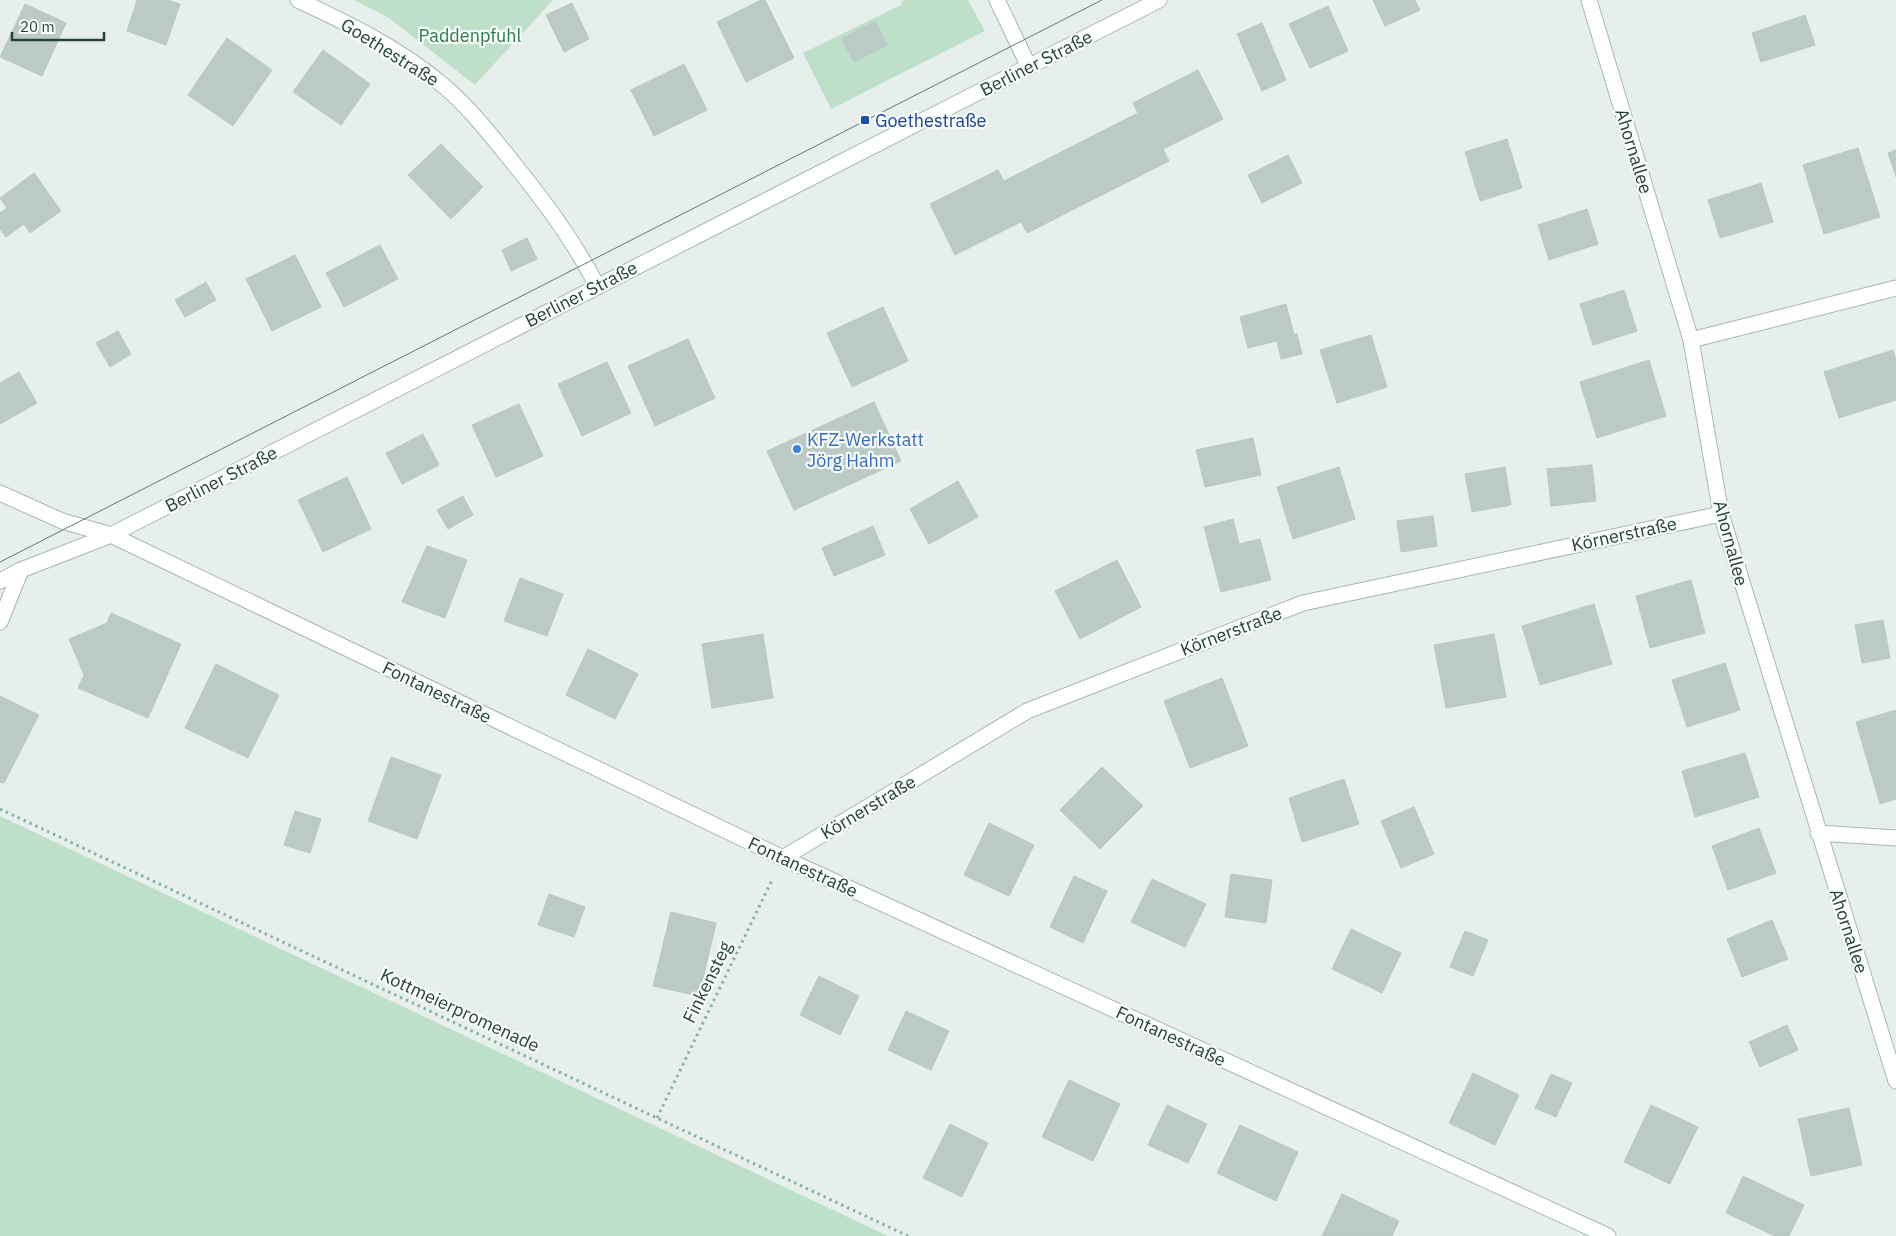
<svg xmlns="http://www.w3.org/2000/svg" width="1896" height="1236" font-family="'IBM Plex Sans',sans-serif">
  <rect width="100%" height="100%" fill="#e6efeb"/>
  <!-- green -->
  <path fill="#bfe0c8" d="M354 0H553L475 85 389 18Z
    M903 0H968L985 31 831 109 803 53 901 5Z
    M0 816 888 1236H0Z"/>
  <!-- building -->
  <path fill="#bbcac4" stroke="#b8c9c2" d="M137 0H167L180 4 166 45 127 31Z
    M761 0H765L794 58 746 82 717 22Z
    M1373 0H1415L1420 10 1385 26Z
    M572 3 589 39 564 52 546 15Z
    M25 4 66 23 42 76 0 57Z
    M1328 6 1348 51 1310 68 1289 24Z
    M1805 15 1815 45 1761 62 1752 33Z
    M875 21 887 45 854 62 842 39Z
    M1262 23 1286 80 1262 91 1237 34Z
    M227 38 272 70 233 126 188 95Z
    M323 50 370 84 341 125 293 92Z
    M684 64 707 110 654 136 631 90Z
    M1198 70 1223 119 1163 149 1169 161 1027 233 1021 222 955 255 930 204 998 170 1004 181 1138 113 1133 103Z
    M1507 139 1522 188 1480 201 1465 152Z
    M441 144 483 187 451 219 408 175Z
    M1858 148 1880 217 1824 234 1803 165Z
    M1896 150V177L1888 153Z
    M1288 155 1302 183 1262 203 1248 175Z
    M34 173 61 211 30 233 24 224 6 237 0 229V213L7 208 0 198Z
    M1761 183 1773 222 1720 238 1708 200Z
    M1587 209 1598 244 1549 260 1538 225Z
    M527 238 537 259 511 271 502 250Z
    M380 245 398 279 344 307 326 273Z
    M295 255 321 307 272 331 246 279Z
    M206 282 216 300 185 317 175 300Z
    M1624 290 1637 331 1593 345 1580 304Z
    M1286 304 1294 335 1297 334 1302 354 1281 359 1277 341 1248 348 1240 317Z
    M883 307 908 361 852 387 827 333Z
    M118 331 131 354 110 367 96 343Z
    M1371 335 1387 387 1337 403 1320 350Z
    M688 339 715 398 655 426 628 366Z
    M1893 350 1896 360V400L1839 418 1824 372Z
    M1649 360 1666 416 1597 438 1580 382Z
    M607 362 631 413 582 436 558 384Z
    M19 372 37 403 0 424V383Z
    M874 402 901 461 794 510 767 451Z
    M519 404 543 456 496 477 472 425Z
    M423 434 439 465 402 484 386 453Z
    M1253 438 1261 475 1205 487 1196 450Z
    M1592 465 1596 501 1551 506 1547 469Z
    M1339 467 1355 519 1293 539 1277 487Z
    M1505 467 1511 505 1472 512 1465 474Z
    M347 477 371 529 323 552 298 500Z
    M958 481 978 517 929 544 910 509Z
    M463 496 473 515 448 529 437 510Z
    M1433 516 1437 546 1401 552 1397 521Z
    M1233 519 1239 544 1260 539 1271 580 1221 592 1204 527Z
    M873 526 885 555 834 576 822 548Z
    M427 546 467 560 445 618 402 602Z
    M1117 560 1141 607 1080 639 1055 591Z
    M520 578 563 594 547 636 504 621Z
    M1691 580 1705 633 1650 648 1636 596Z
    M1594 604 1612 664 1540 685 1522 626Z
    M111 613 181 644 148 718 78 688 84 675 69 639 107 623Z
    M1883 620 1890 658 1862 663 1855 625Z
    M763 634 773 698 712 708 702 644Z
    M1494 634 1506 697 1446 708 1434 645Z
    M588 649 638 674 615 719 566 695Z
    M1725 663 1740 710 1687 727 1672 680Z
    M216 664 279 695 248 758 185 728Z
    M1222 678 1248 746 1190 768 1164 701Z
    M0 696 39 715 4 783 0 782Z
    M1896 710V799L1880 804 1856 722Z
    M1745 753 1759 797 1695 817 1682 771Z
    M391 757 441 775 417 839 368 821Z
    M1102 767 1143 806 1100 849 1060 810Z
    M1344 779 1359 824 1302 842 1289 798Z
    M1414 807 1434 854 1401 868 1381 821Z
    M295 811 321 819 310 853 284 845Z
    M989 823 1034 845 1009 896 964 875Z
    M1759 828 1776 873 1728 890 1712 846Z
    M1231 874 1272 880 1266 923 1225 917Z
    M1074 876 1107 891 1083 943 1050 927Z
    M1152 879 1206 904 1185 947 1131 922Z
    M549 894 585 907 574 937 538 925Z
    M671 912 716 923 699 996 653 986Z
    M1772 920 1788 959 1742 977 1727 939Z
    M1351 929 1401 953 1382 993 1332 969Z
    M1465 931 1488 940 1473 976 1450 967Z
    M819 976 859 996 840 1035 800 1015Z
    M906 1011 949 1031 931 1070 888 1050Z
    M1787 1025 1798 1050 1760 1067 1749 1042Z
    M1473 1073 1519 1095 1495 1145 1449 1123Z
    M1551 1074 1572 1083 1556 1117 1535 1108Z
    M1069 1080 1120 1104 1093 1161 1042 1137Z
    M1167 1105 1207 1124 1188 1163 1148 1145Z
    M1651 1105 1698 1127 1670 1184 1624 1162Z
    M1849 1108 1862 1165 1811 1176 1798 1119Z
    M950 1124 988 1143 962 1197 923 1178Z
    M1240 1125 1298 1152 1276 1201 1217 1173Z
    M1743 1176 1804 1205 1789 1236H1775L1726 1213Z
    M1342 1194 1399 1221 1392 1236H1322Z"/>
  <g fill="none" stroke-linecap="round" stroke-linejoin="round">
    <defs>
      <path id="minor" d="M298 0C347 23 397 47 439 82 465 103 486 129 506 154 540 196 572 237 597 286
        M997 0 1029 67
        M1589 0 1691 340 1721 514 1896 1081
        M1691 340 1896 288
        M0 493 62 521 111 535 783 858 1608 1236
        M0 581 21 570 111 535 1159 0
        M0 622 21 570
        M1818 833 1896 838
        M783 858 1027 711 1303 603 1721 514"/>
    </defs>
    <!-- minor casing -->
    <use href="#minor" stroke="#a8b8b2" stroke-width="17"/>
    <!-- path -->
    <path stroke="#86b3a5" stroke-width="3" stroke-dasharray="2.5 4" stroke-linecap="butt" d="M0 809 908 1236
      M657 1118 773 878"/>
    <!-- minor -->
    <use href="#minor" stroke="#fff" stroke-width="15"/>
    <!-- tram -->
    <path stroke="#5f7d75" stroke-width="1" d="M0 562 1102 0"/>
  </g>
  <!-- markers -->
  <rect fill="#1a4fb4" stroke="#f7fbf9" stroke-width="2" x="860" y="115" width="10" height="10" rx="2.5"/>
  <circle fill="#3f7fe0" stroke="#f7fbf9" stroke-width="2" cx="797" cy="449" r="5"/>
  <g text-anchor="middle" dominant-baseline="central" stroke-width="4.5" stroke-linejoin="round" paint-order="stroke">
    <!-- park labels -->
    <g font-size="18" fill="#2d7a4b" stroke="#f7fbf9">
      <text x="470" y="35">Paddenpfuhl</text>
    </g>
    <!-- street labels -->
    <g font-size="18" fill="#24423a" stroke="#f7fbf9">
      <text transform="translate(390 52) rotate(32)">Goethestraße</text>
      <text transform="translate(1036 63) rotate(-27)">Berliner Straße</text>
      <text transform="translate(1634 151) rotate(73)">Ahornallee</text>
      <text transform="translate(581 294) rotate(-27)">Berliner Straße</text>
      <text transform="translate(221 479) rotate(-27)">Berliner Straße</text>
      <text transform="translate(1624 534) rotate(-12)">Körnerstraße</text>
      <text transform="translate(1731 543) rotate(75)">Ahornallee</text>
      <text transform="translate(1231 631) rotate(-21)">Körnerstraße</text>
      <text transform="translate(437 692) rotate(26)">Fontanestraße</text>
      <text transform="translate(868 807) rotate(-31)">Körnerstraße</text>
      <text transform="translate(803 867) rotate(25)">Fontanestraße</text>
      <text transform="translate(1849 931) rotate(72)">Ahornallee</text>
      <text transform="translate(707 982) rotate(-64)">Finkensteg</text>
      <text transform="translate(460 1010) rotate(25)">Kottmeierpromenade</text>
      <text transform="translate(1171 1036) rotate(25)">Fontanestraße</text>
    </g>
    <!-- transit labels -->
    <g font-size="18" fill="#164399" stroke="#f7fbf9" text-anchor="start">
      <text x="875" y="120">Goethestraße</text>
    </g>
    <!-- shop labels -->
    <g font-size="18" fill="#366cbe" stroke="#f7fbf9" text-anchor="start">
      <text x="807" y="439">KFZ-Werkstatt<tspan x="807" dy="21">Jörg Hahm</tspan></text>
    </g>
  </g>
  <!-- scale -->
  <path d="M12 32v8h92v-8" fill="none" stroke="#24423a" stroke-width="2.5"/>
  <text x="20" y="32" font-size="15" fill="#24423a" stroke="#f7fbf9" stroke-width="4" paint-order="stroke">20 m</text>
</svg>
